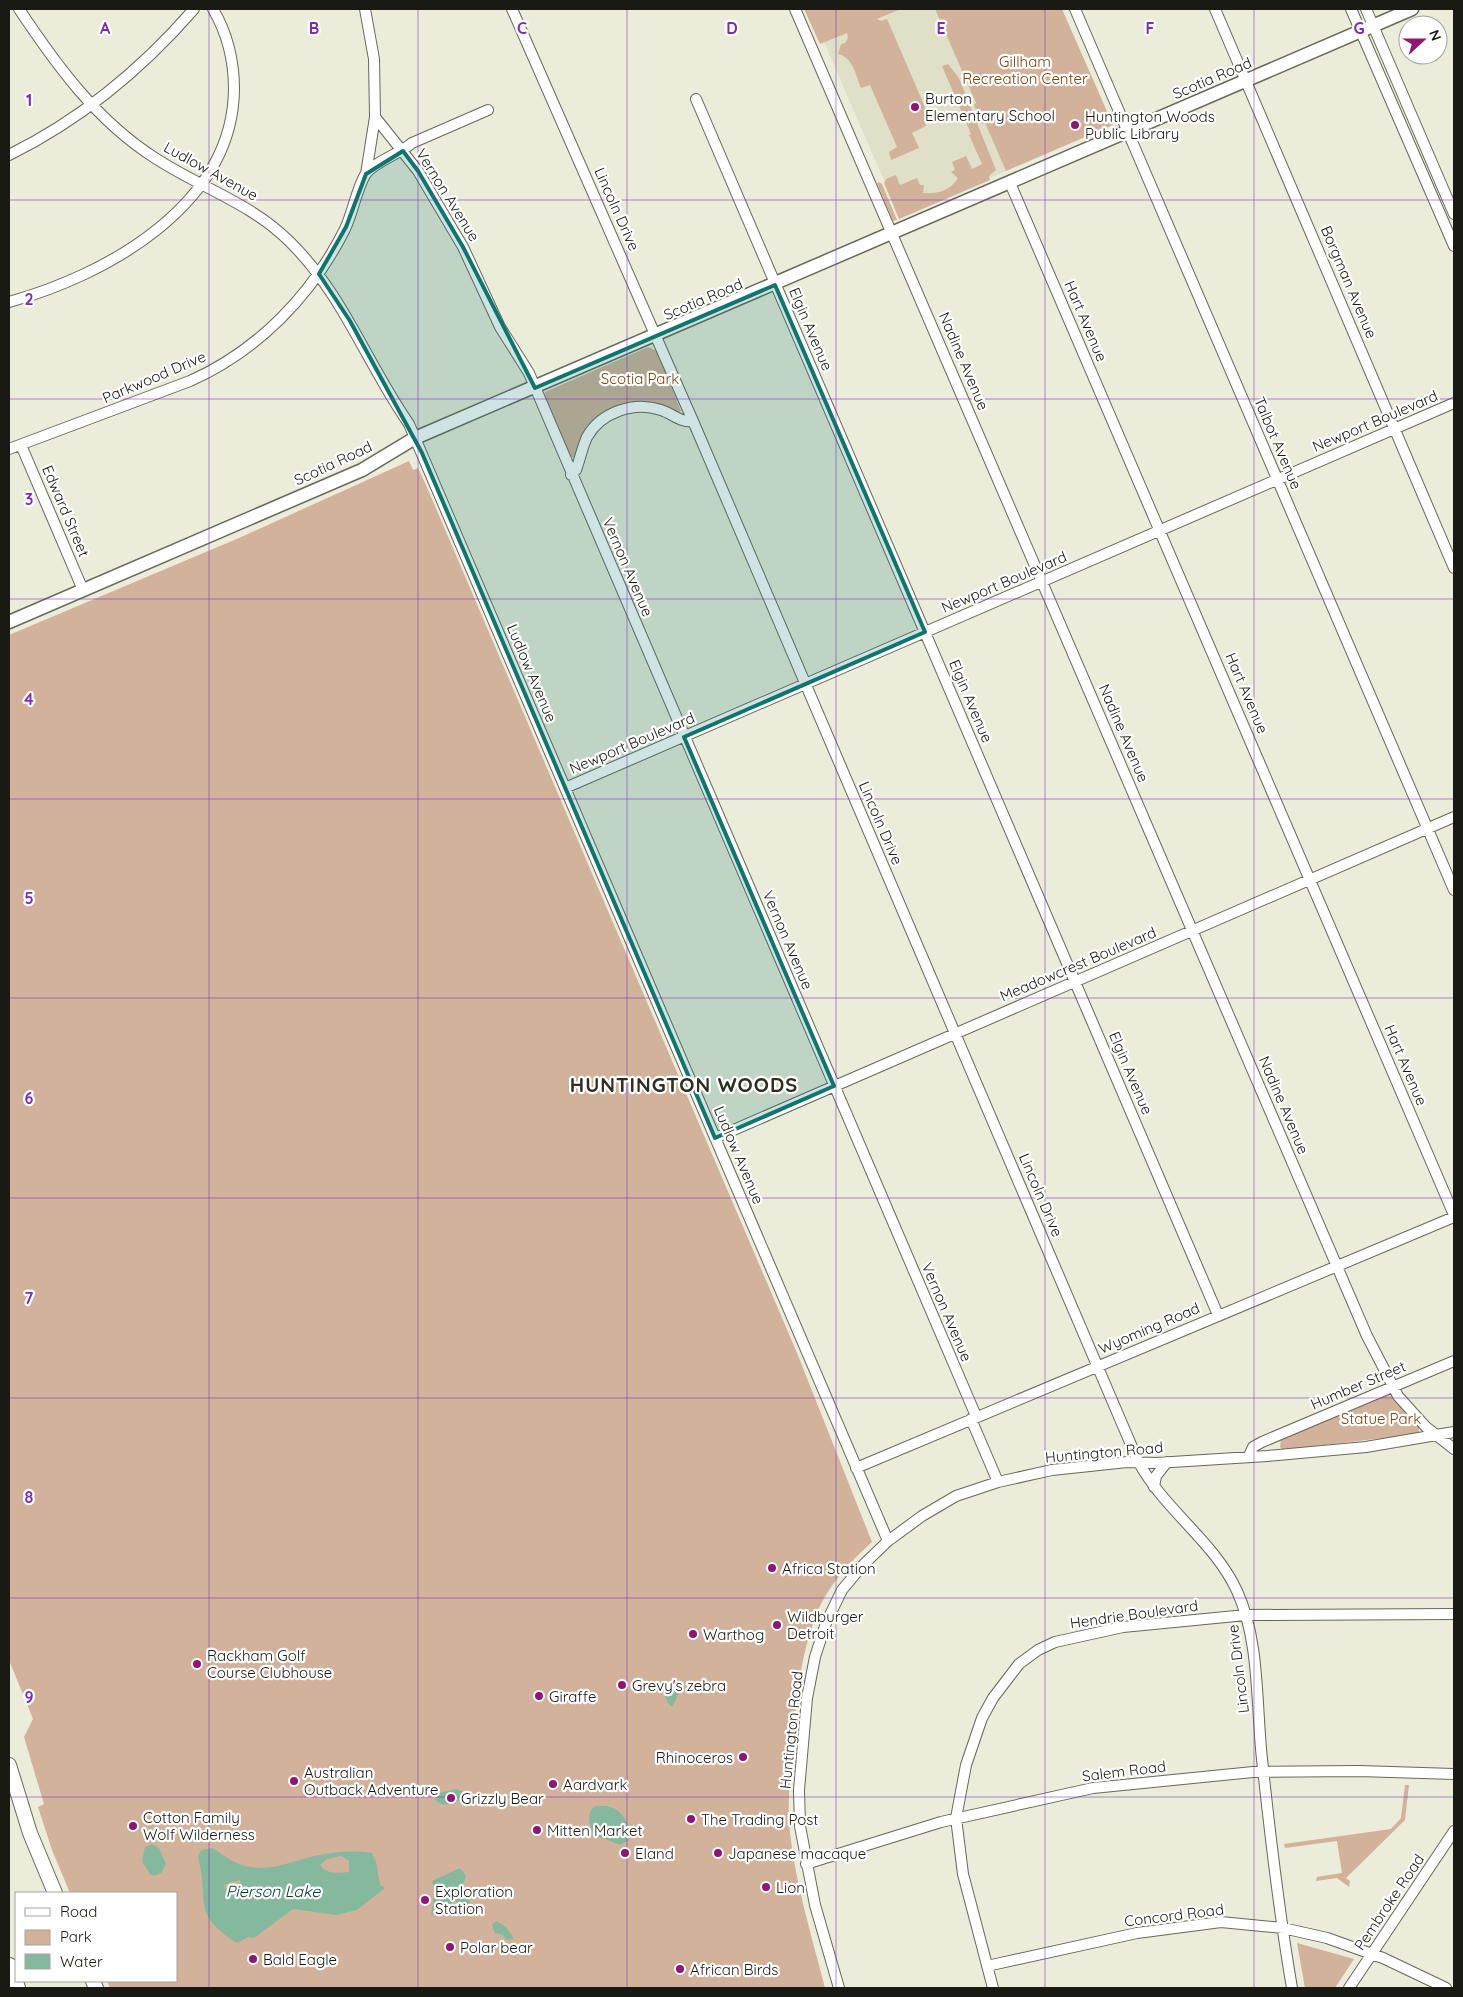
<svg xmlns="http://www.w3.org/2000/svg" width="1463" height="1997" font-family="Quicksand,sans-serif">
  <rect width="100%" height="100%" fill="#ebecda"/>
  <!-- built -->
  <path fill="#dfe0c7" d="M901 9H935L1006 171 900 217 824 42Z"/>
  <!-- green -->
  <path fill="#d2b29b" d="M804 9H901L877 19 881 21 887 19 931 121 925 123 926 126 912 133 919 148 891 160 889 152 897 147 870 85 861 88C856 76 853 57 838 54L841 44 845 43 848 38 847 33 820 44Z
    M935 9H1062L1113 125 1006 171 985 123 982 124 974 105 976 103Z
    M948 64 959 78 996 170 989 176 990 180 899 219 884 183 886 179 896 175 900 185 917 178 920 185H924L923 193C937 194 950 191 958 178L951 172 955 170 952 162 966 156 972 169 982 164 969 135 971 134 942 66Z
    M879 182 882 184 897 220 893 221 877 183Z
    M648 347 657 351 681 411 678 413 615 409 575 458 571 457 544 397 545 392Z
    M409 461 413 470 418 468 426 485 797 1353 872 1542C852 1560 832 1581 820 1606 800 1651 796 1702 792 1750 790 1777 787 1806 790 1833 796 1886 812 1937 825 1988H110L107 1981H176V1893H70L52 1850 38 1807 44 1804 24 1737 33 1719 9 1660V635L239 538Z
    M1385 1395 1392 1396 1419 1427V1432L1416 1434 1291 1449H1282L1280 1447 1281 1439Z
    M1405 1785H1409L1405 1820 1346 1878 1350 1881 1349 1887 1337 1878 1316 1881 1317 1877 1342 1873 1337 1841 1285 1848 1284 1844 1391 1829 1401 1818Z
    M1297 1943 1354 1959 1335 1988H1305Z"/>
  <!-- water -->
  <path fill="#85b99d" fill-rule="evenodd" d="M674 1688 678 1695 672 1707 668 1703 664 1695Z
    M457 1789 464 1792V1799L445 1805 437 1802 435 1799 439 1793Z
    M595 1806C602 1806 609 1805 615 1809 625 1814 634 1831 628 1841L620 1845 594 1835C589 1827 586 1812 595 1806Z
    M152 1844 159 1848 166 1864 161 1873 154 1876 150 1874 142 1861 145 1847Z
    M213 1848C224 1856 236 1865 250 1867 271 1871 294 1861 314 1856 334 1852 352 1850 372 1853L376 1862 380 1885 385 1888 357 1910 336 1915 293 1909 254 1938 248 1937 237 1943C190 1913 210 1902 198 1857L201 1850ZM341 1856 349 1861V1872C338 1873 327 1875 320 1865L327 1859ZM240 1880 241 1887 238 1898 227 1891 224 1885Z
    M460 1868 466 1876 463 1885 458 1887 461 1896 469 1897 470 1905 464 1907 455 1901 449 1905V1908L442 1905 441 1911 445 1913H440L437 1908 435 1913 431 1915 435 1890 432 1881Z
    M497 1921 506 1927 514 1939 506 1940 503 1935 495 1933 492 1924Z"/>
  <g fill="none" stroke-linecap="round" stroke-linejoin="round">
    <defs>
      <path id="minor" d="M19 9C57 66 97 121 155 158 201 188 251 203 290 242 343 294 367 364 409 424L888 1541
        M365 9 374 59 375 117 418 171 463 247 500 327 529 373 976 1416
        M512 9 693 421 1138 1461C1164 1510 1214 1541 1237 1591 1260 1641 1256 1704 1262 1759 1270 1835 1279 1912 1292 1988
        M795 9 1367 1336 1398 1396 1426 1427 1454 1449
        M1075 9 1454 890
        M1215 9 1454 568
        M1351 9 1454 246
        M1366 9 1454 214
        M696 99 1218 1315
        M9 155C82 119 141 70 194 9
        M366 174 375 117
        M1010 183 1454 1215
        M9 302C107 275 233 205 234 89 234 60 227 33 213 9
        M21 445 83 590
        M9 449 190 381C258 351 312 295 345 229 353 212 356 191 365 175 372 163 401 153 412 143L488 110
        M571 475 576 470C580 459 582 448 587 437 601 412 634 401 661 410 673 414 681 423 693 421
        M565 788 1454 403
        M715 1138 1454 817
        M971 1419 998 1482
        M1249 1456 1253 1447 1262 1442 1454 1361
        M856 1468 1454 1217
        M1154 1487 1156 1476 1167 1462
        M806 1864 941 1822 1093 1788 1253 1772 1359 1771 1454 1774
        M987 1966 1137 1933 1221 1922 1283 1928 1327 1938 1383 1958 1446 1988
        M839 1988 815 1905 800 1826 799 1790 807 1698 815 1657 826 1623 842 1590 862 1566 888 1541 922 1516 956 1496 998 1482 1052 1470 1127 1462 1156 1463 1267 1456 1366 1447 1454 1432
        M993 1988 963 1874 956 1818 966 1765 982 1718 993 1698 1019 1664 1038 1650 1055 1642 1123 1627 1246 1615 1454 1614
        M1349 1988 1454 1831"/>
      <path id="tertiary" d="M9 622 362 470 415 438 1412 9"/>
      <path id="secondary" d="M9 1765 30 1833 55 1893
        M93 1981 96 1988"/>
      <path id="motorway" d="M9 1967 16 1988"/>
    </defs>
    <!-- minor casing -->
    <use href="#minor" stroke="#686859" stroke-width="12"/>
    <!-- tertiary casing -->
    <use href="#tertiary" stroke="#686859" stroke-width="15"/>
    <!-- secondary casing -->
    <use href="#secondary" stroke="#686859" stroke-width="16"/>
    <!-- motorway casing -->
    <use href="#motorway" stroke="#686859" stroke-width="20"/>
    <!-- minor -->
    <use href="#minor" stroke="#fff" stroke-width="10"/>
    <!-- tertiary -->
    <use href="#tertiary" stroke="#fff" stroke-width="12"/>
    <!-- secondary -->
    <use href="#secondary" stroke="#fff" stroke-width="14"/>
    <!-- motorway -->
    <use href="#motorway" stroke="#fff" stroke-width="18"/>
  </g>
  <!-- marked area -->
  <path fill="#0f766e" fill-opacity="0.2" stroke="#0f766e" stroke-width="4" stroke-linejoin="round" d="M403 151 418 171 463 247 535 388 775 285 925 632 684 737 834 1086 715 1138 422 453 350 321 319 274 346 227 366 174Z"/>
  <!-- grid -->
  <path fill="none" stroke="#7b2cbf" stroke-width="1" stroke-opacity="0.55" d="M209 9V1988M418 9V1988M627 9V1988M836 9V1988M1045 9V1988M1254 9V1988M9 200H1454M9 399H1454M9 599H1454M9 799H1454M9 998H1454M9 1198H1454M9 1398H1454M9 1598H1454M9 1797H1454"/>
  <!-- markers -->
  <g fill="#911673" stroke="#fff" stroke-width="2">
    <circle cx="915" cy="107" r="5"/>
    <circle cx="1075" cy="125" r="5"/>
    <circle cx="772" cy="1568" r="5"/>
    <circle cx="777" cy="1625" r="5"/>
    <circle cx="693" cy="1634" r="5"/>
    <circle cx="197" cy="1664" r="5"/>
    <circle cx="622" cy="1685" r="5"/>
    <circle cx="539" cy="1696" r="5"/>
    <circle cx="743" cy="1757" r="5"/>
    <circle cx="294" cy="1781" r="5"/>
    <circle cx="553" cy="1784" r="5"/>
    <circle cx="451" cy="1798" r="5"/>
    <circle cx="691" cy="1819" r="5"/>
    <circle cx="133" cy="1826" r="5"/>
    <circle cx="537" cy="1830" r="5"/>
    <circle cx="625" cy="1853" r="5"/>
    <circle cx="718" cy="1853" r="5"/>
    <circle cx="766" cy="1887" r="5"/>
    <circle cx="425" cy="1900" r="5"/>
    <circle cx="450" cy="1947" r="5"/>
    <circle cx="253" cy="1959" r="5"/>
    <circle cx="680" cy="1969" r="5"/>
  </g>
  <g text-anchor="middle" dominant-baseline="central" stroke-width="4.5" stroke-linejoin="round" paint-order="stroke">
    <!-- park labels -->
    <g font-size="15" fill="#7a430e" stroke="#fff">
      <text x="1025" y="61">Gillham<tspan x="1025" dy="17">Recreation Center</tspan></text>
      <text x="640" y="378">Scotia Park</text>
      <text x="1381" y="1418">Statue Park</text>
    </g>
    <!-- street labels -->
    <g font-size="15" fill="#191a13" stroke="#fff">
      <text transform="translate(1212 78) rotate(-23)">Scotia Road</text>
      <text transform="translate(211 171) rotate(29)">Ludlow Avenue</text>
      <text transform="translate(448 195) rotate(58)">Vernon Avenue</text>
      <text transform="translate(617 209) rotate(66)">Lincoln Drive</text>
      <text transform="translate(1349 282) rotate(67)">Borgman Avenue</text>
      <text transform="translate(703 299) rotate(-23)">Scotia Road</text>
      <text transform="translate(1086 321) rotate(67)">Hart Avenue</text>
      <text transform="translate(811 329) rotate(67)">Elgin Avenue</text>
      <text transform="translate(964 361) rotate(67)">Nadine Avenue</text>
      <text transform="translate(154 377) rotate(-23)">Parkwood Drive</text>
      <text transform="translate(1375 421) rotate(-23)">Newport Boulevard</text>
      <text transform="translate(1278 443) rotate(67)">Talbot Avenue</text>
      <text transform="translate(333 463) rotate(-25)">Scotia Road</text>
      <text transform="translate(66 511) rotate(67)">Edward Street</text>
      <text transform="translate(628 567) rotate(67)">Vernon Avenue</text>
      <text transform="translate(1004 582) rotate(-23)">Newport Boulevard</text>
      <text transform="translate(532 673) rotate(67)">Ludlow Avenue</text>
      <text transform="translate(1247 693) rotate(67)">Hart Avenue</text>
      <text transform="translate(971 701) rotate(67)">Elgin Avenue</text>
      <text transform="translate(1124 733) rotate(67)">Nadine Avenue</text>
      <text transform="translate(632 743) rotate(-23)">Newport Boulevard</text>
      <text transform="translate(881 823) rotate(67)">Lincoln Drive</text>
      <text transform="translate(788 940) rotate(67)">Vernon Avenue</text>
      <text transform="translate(1078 964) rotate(-23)">Meadowcrest Boulevard</text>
      <text transform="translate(1406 1065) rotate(67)">Hart Avenue</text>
      <text transform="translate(1131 1073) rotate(67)">Elgin Avenue</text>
      <text transform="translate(1284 1105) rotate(67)">Nadine Avenue</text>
      <text transform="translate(739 1155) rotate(67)">Ludlow Avenue</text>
      <text transform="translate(1041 1195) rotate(67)">Lincoln Drive</text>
      <text transform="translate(947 1312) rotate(67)">Vernon Avenue</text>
      <text transform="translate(1149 1328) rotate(-23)">Wyoming Road</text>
      <text transform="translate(1358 1385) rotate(-23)">Humber Street</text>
      <text transform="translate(1104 1452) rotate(-5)">Huntington Road</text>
      <text transform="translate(1134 1614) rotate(-8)">Hendrie Boulevard</text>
      <text transform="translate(1238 1669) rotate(-97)">Lincoln Drive</text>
      <text transform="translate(791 1730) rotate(-84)">Huntington Road</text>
      <text transform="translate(1124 1771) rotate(-7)">Salem Road</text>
      <text transform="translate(1389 1902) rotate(-56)">Pembroke Road</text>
      <text transform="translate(1174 1915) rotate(-7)">Concord Road</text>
    </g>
    <!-- poi labels -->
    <g font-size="15" fill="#191a13" stroke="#fff" text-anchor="start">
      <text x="925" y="98">Burton<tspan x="925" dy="17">Elementary School</tspan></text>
      <text x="1085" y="116">Huntington Woods<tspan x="1085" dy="17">Public Library</tspan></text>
      <text x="782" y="1568">Africa Station</text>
      <text x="787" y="1616">Wildburger<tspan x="787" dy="17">Detroit</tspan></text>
      <text x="703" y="1634">Warthog</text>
      <text x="207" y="1655">Rackham Golf<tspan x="207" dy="17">Course Clubhouse</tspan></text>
      <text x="632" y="1685">Grevy's zebra</text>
      <text x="549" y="1696">Giraffe</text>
      <text x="733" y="1757" text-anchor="end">Rhinoceros</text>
      <text x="304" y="1772">Australian<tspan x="304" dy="17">Outback Adventure</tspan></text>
      <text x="563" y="1784">Aardvark</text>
      <text x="461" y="1798">Grizzly Bear</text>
      <text x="143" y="1817">Cotton Family<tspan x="143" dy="17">Wolf Wilderness</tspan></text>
      <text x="701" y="1819">The Trading Post</text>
      <text x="547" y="1830">Mitten Market</text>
      <text x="635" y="1853">Eland</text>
      <text x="728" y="1853">Japanese macaque</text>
      <text x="776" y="1887">Lion</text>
      <text x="435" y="1891">Exploration<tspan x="435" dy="17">Station</tspan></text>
      <text x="460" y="1947">Polar bear</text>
      <text x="263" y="1959">Bald Eagle</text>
      <text x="690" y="1969">African Birds</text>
    </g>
    <!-- water labels -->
    <g font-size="16" font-style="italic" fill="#00462c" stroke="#fff">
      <text x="273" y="1891">Pierson Lake</text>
    </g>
    <!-- district labels -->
    <g font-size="20" font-weight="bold" letter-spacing="1" fill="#2e2f21" stroke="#fff">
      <text x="684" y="1084">HUNTINGTON WOODS</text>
    </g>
  </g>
  <g font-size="16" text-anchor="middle" font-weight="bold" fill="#7b2cbf" stroke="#fff" stroke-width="4.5" stroke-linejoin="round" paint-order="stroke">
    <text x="105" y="34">A</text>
    <text x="314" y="34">B</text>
    <text x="522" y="34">C</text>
    <text x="732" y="34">D</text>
    <text x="941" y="34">E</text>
    <text x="1150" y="34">F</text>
    <text x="1359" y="34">G</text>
    <text x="29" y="106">1</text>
    <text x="29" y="305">2</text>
    <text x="29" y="505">3</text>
    <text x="29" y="705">4</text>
    <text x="29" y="904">5</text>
    <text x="29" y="1104">6</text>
    <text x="29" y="1304">7</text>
    <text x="29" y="1503">8</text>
    <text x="29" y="1703">9</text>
  </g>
  <!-- border -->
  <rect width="1463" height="1997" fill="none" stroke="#191a13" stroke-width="20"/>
  <!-- legend -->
  <rect x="15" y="1892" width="162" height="90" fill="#ffffff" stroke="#a3a3a1"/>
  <rect x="25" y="1908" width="25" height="8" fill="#ffffff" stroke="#a3a3a1"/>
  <text x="60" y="1917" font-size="15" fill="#191a13">Road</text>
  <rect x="25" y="1930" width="25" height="15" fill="#d2b29b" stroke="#a3a3a1"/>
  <text x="60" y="1942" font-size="15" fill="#191a13">Park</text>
  <rect x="25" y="1954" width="25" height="15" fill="#85b99d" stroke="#a3a3a1"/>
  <text x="60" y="1967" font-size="15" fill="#191a13">Water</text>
  <!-- north arrow -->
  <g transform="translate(1423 40) rotate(69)"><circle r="24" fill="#ffffff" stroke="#a3a3a1"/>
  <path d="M0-4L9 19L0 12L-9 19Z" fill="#911673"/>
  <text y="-8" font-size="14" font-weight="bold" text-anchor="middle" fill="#191a13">N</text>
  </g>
</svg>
